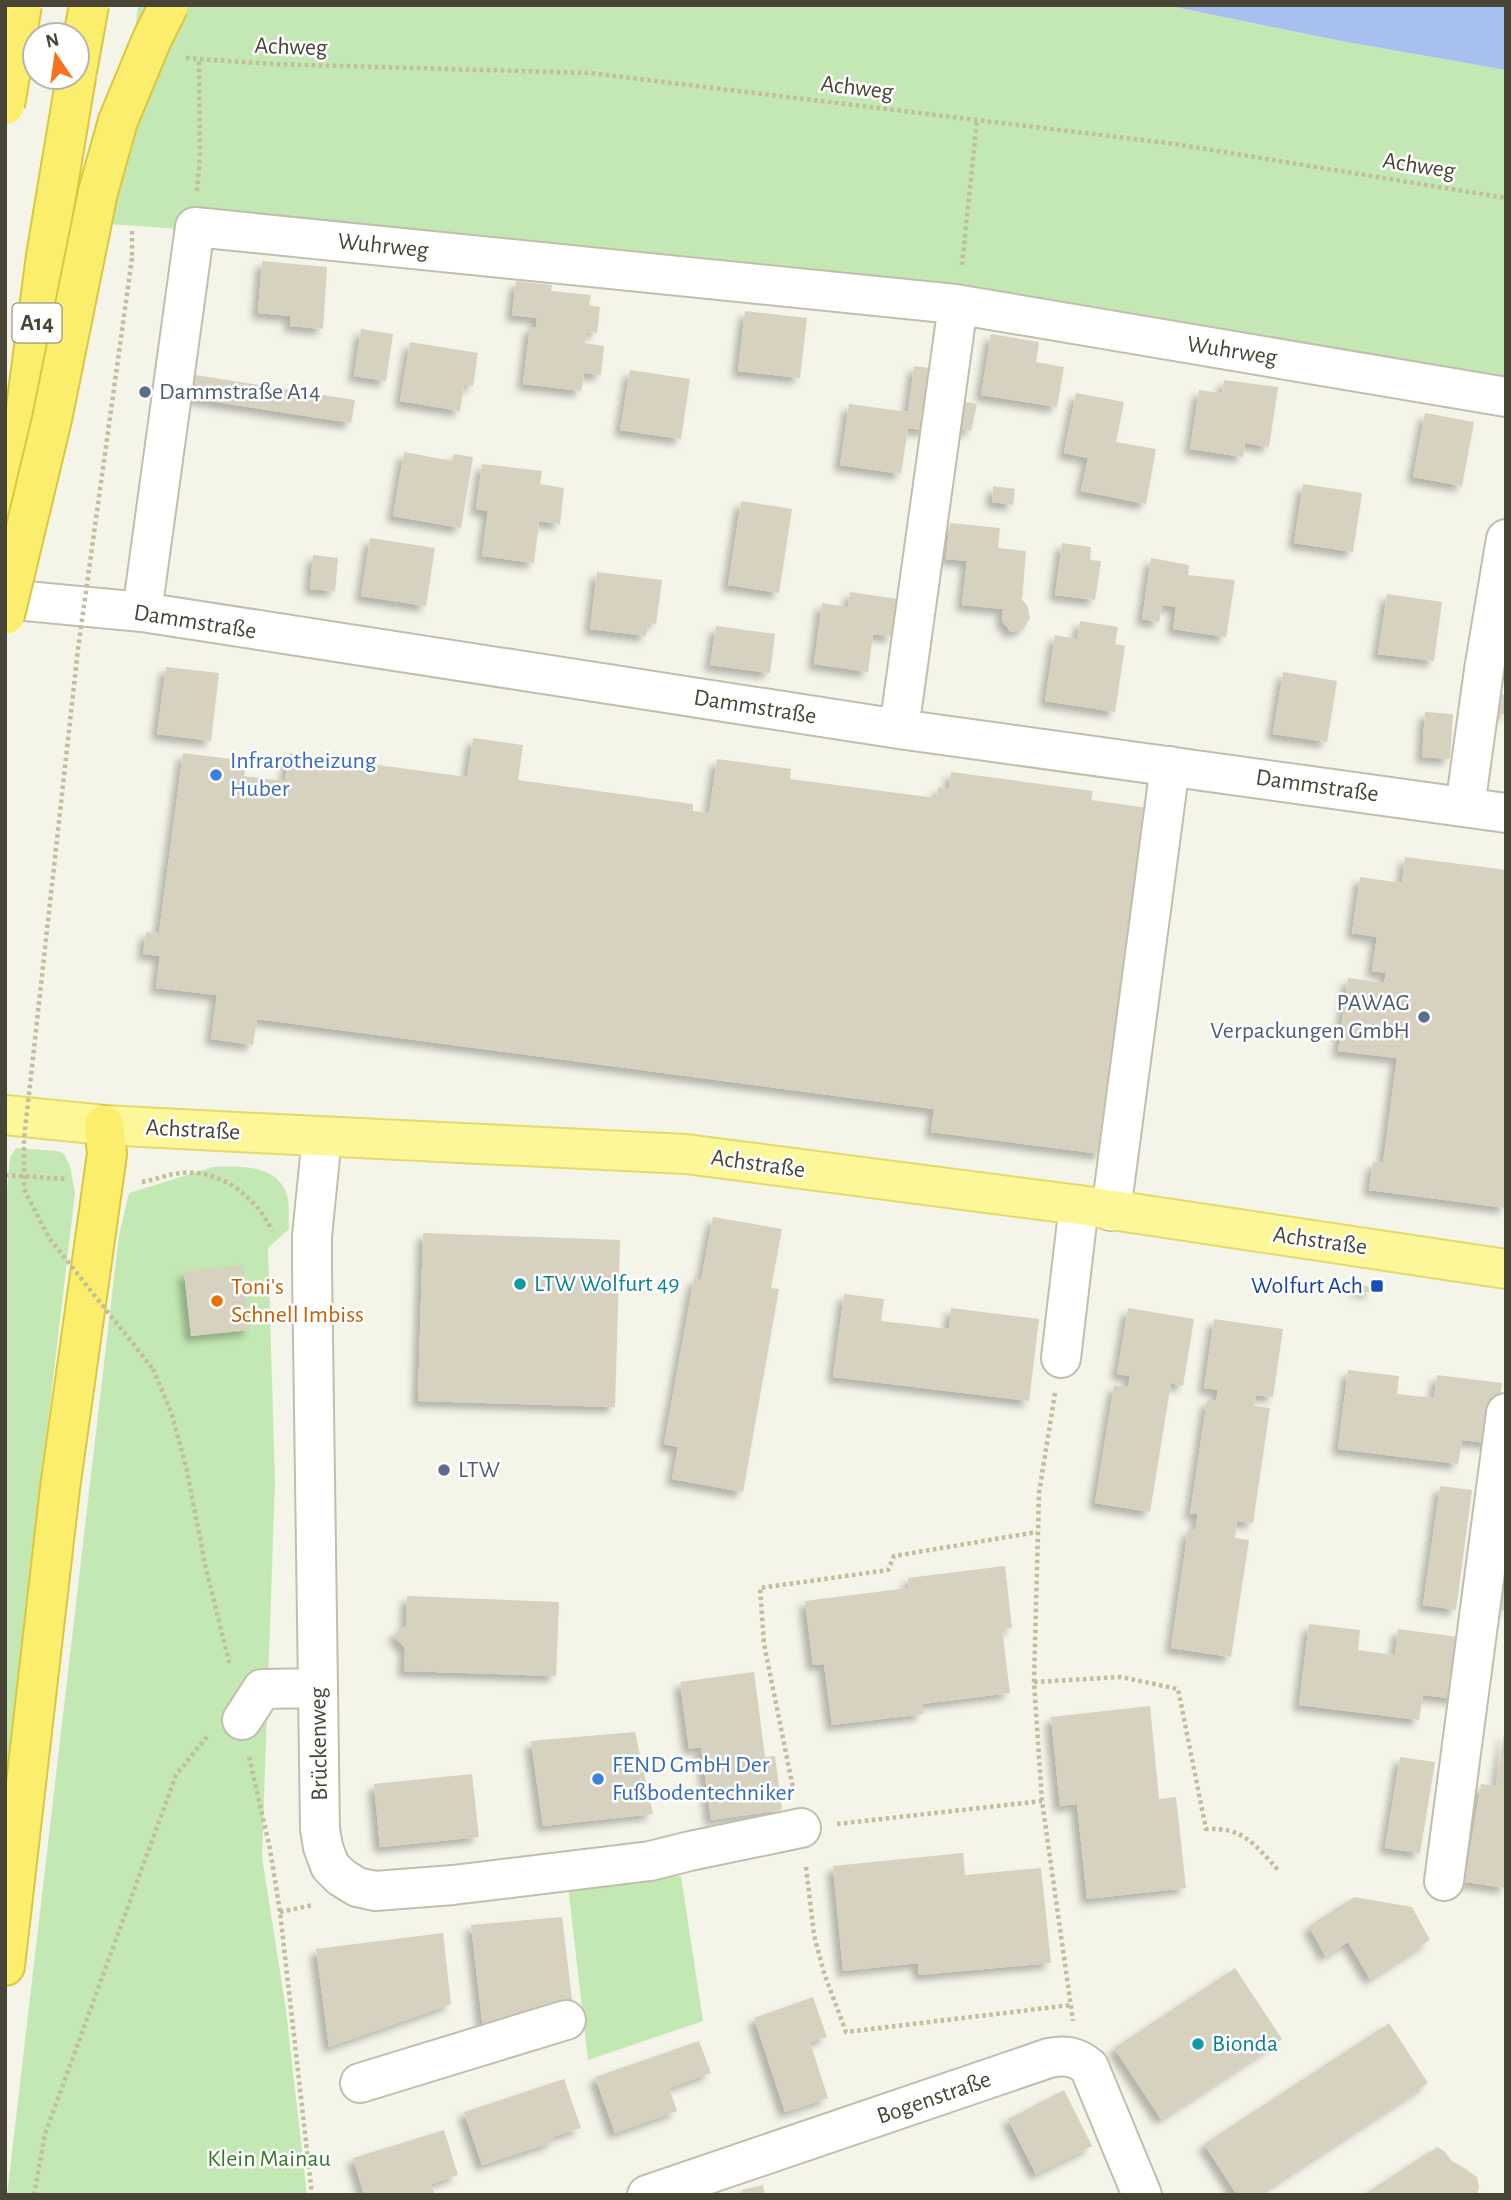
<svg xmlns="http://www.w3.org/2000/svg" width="1511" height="2200" font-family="'Alegreya Sans',sans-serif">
  <defs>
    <filter id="shadow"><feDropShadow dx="-6" dy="6" stdDeviation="3.5" flood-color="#0004"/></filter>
  </defs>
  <rect width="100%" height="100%" fill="#f4f4e9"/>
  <!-- green -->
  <path fill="#c3e8b3" d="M138 5H1165L1341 41 1506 70V398L1333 368 192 230 109 224 126 124Z
    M16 1148 58 1151 64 1154 70 1166 75 1193 5 1786V1213L10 1157Z
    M213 1167C240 1167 276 1163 287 1195 290 1205 288 1219 289 1229L268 1248 275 1481 262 1857 286 2010 307 2195H7L119 1235 129 1193Z
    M681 1876 703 2021 588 2060 568 1886Z"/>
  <!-- water -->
  <path fill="#a7c0ef" d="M1165 5H1506V70L1341 41Z"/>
  <!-- building -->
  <path fill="#d6d2bf" filter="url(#shadow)" d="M262 261 327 267 323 329 290 326 291 316 258 313Z
    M516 281 552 285 551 291 591 295 589 305 600 307 597 333 587 332 585 343 604 346 601 375 584 373 581 391 523 384 530 327H536L537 318 512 315Z
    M745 311 807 318 800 378 738 371Z
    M361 329 393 334 386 381 354 376Z
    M991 334 1039 342 1036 362 1064 367 1057 407 981 395Z
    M410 342 478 353 473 386 464 385 460 411 400 401Z
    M914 366 936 369 927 431 908 428 901 474 840 465 849 404 908 412Z
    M630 370 690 379 681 439 620 430Z
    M195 375 355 400 351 423 191 398Z
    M1224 380 1278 387 1269 447 1245 443 1243 457 1190 449 1199 390 1222 393Z
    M1076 393 1124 402 1116 442 1156 449 1146 504 1081 491 1088 458 1064 453Z
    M960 401 977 404 971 431 955 428Z
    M1425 413 1474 422 1462 486 1413 477Z
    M404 452 452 461 454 454 473 457 461 528 393 516Z
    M482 464 542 471 540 484 564 488 560 524 539 521 534 563 482 556 488 511 476 509Z
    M1303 484 1362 493 1353 552 1294 543Z
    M993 486 1015 489 1013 505 992 502Z
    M741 501 792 509 779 593 728 585Z
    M950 523 1000 528 998 548 1026 551 1022 600 1027 605 1030 618 1023 629 1011 632 1002 621 1003 609 962 605 967 561 946 559Z
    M370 538 435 548 426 606 361 596Z
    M1062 543 1091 547 1090 560 1101 561 1095 600 1055 595Z
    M313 555 338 558 335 591 310 589Z
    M1151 558 1189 565 1188 575 1235 580 1226 637 1173 629 1176 607 1162 605 1159 622 1142 619Z
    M597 572 662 580 656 624 648 623 646 636 590 629Z
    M850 592 898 599 892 637 873 634 868 672 814 664 822 603 848 607Z
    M1387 594 1442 602 1434 661 1378 654Z
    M1080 621 1118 627 1115 644 1125 646 1115 712 1045 701 1055 635 1077 639Z
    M716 626 775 634 770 673 710 665Z
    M166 667 219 673 211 741 157 734Z
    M1283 672 1337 681 1327 742 1273 734Z
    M1495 693 1506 695V715L1491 712Z
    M1425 712 1453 714 1450 759 1422 757Z
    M473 738 523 745 518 780 693 804V811L709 813 717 759 791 769 790 779 936 798 938 787 949 789 951 772 1093 791 1091 800 1148 808 1101 1154 931 1132 934 1109 257 1019 253 1045 211 1039 217 995 156 988 160 956 143 954 146 932 159 933 183 753 246 761 244 776 285 781 289 753 467 777Z
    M1405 857 1506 870V1208L1369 1190 1373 1162 1383 1163 1397 1058 1338 1051 1348 978 1384 983 1386 973 1372 971 1377 937 1352 933 1360 877 1402 883Z
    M713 1217 782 1229 771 1288 779 1289 743 1492 672 1479 678 1447 664 1444 694 1278 701 1280Z
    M423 1233 620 1240 615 1407 418 1401Z
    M243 1265 250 1330 191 1336 184 1272Z
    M1357 1284 1372 1287 1371 1293 1356 1290Z
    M844 1294 884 1299 881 1321 949 1329 951 1308 1039 1319 1029 1401 833 1377Z
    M1128 1308 1194 1319 1183 1386 1171 1383 1150 1512 1095 1503 1114 1385 1128 1387 1130 1376 1117 1374Z
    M1214 1319 1283 1329 1273 1397 1256 1395 1254 1406 1270 1408 1253 1523 1237 1521 1235 1538 1249 1540 1231 1657 1171 1648 1188 1530 1195 1531 1198 1514H1190L1207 1400 1216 1401 1218 1390 1204 1388Z
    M1348 1370 1399 1376 1397 1394 1434 1398 1437 1375 1502 1383 1494 1444 1462 1440 1458 1464 1338 1449Z
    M1440 1486 1472 1490 1456 1610 1423 1605Z
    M1005 1566 1012 1628 1002 1629 1010 1693 922 1704 923 1714 832 1725 824 1664 813 1665 805 1601 909 1588 908 1578Z
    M1504 1578H1506V1611L1500 1610Z
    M407 1596 559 1602 556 1676 404 1671 405 1648 393 1635 406 1626Z
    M1309 1624 1360 1630 1358 1650 1395 1655 1398 1629 1465 1638 1456 1699 1423 1695 1419 1720 1299 1705Z
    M754 1672 765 1757 775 1756 782 1810 711 1820 701 1747 689 1749 680 1682Z
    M1150 1706 1159 1799 1176 1797 1186 1888 1087 1899 1077 1804 1060 1806 1051 1717Z
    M635 1732 653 1814 543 1826 531 1741Z
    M1504 1734H1506V1888L1465 1882 1481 1784 1496 1786Z
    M1400 1757 1435 1762 1420 1853 1385 1848Z
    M472 1774 479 1837 380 1847 374 1784Z
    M963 1853 965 1875 1041 1868 1051 1963 919 1975 918 1963 843 1971 833 1866Z
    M1354 1897 1412 1907 1430 1940 1370 1979 1348 1942 1325 1956 1309 1926Z
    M562 1917 572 2000 483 2029 471 1925Z
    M443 1933 451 2004 329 2047 316 1949Z
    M1235 1968 1282 2039 1161 2119 1114 2048Z
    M813 1997 827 2037 810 2042 828 2098 785 2112 754 2018Z
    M1389 2023 1428 2083 1257 2195H1237L1204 2144Z
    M699 2041 711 2073 669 2088 677 2111 615 2133 595 2077Z
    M564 2079 581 2128 552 2137 553 2142 482 2165 464 2112Z
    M1064 2090 1092 2146 1036 2174 1008 2119Z
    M444 2130 458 2175 431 2184 435 2195H364L353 2158Z
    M1437 2147 1444 2151 1452 2161 1461 2166 1477 2177 1479 2187 1477 2195H1363Z
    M763 2185 765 2195H743L742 2190Z"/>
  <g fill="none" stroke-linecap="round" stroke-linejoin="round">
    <defs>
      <path id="minor" d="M5 599 142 612 899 729 1506 813
        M142 612 195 227 955 304 1506 397
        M899 729 958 305
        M1465 807 1484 670 1506 539
        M322 1137 312 1236V1268L320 1829 323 1847 330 1866 341 1877 357 1887 375 1891 453 1885 650 1861 690 1851 801 1828
        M1111 1211 1170 766
        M1061 1358 1079 1205
        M242 1720 262 1689 318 1688
        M1444 1881 1506 1413
        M360 2083 566 2020
        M647 2195 1049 2058C1065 2055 1076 2056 1089 2067L1142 2195"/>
      <path id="major" d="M5 1115 104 1125 257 1133 686 1154 1079 1205 1506 1269"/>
      <path id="highway" d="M8 544 46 256 76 77
        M5 1966 60 1488 107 1154 104 1125"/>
    </defs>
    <!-- minor casing -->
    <use href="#minor" stroke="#c0beac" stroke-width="42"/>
    <!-- major casing -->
    <use href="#major" stroke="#e2db69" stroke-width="42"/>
    <!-- highway casing -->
    <use href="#highway" stroke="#dbc73c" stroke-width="42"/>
    <!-- path -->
    <path stroke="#c1bd9d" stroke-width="4.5" stroke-dasharray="3.5 3.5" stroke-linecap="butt" d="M186 58 272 64 590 73 1175 144 1506 198
      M197 191 200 155 199 59
      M132 231V258
      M962 265 977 120
      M5 1175 67 1179
      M142 1182C153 1180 164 1176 174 1174 216 1166 255 1194 272 1231
      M153 1369 171 1412 186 1466 206 1569 230 1666
      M1055 1393 1039 1493 1034 1682 1042 1801 1073 2021
      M1034 1682 1121 1677 1178 1689 1206 1829C1244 1827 1255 1845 1279 1871
      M249 1757 270 1849 280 1912 312 2195
      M794 1793 764 1644 760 1588 888 1570 894 1556 1037 1532
      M837 1824 1042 1801
      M806 1867 814 1935 824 1973 846 2032 1071 2005
      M280 1912 313 1905
      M34 2195 45 2134 176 1775 209 1734"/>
    <!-- minor -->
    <use href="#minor" stroke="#fff" stroke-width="38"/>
    <!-- major -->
    <use href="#major" stroke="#fcf89a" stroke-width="38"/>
    <!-- highway -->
    <use href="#highway" stroke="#fbee6d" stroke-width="38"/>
    <defs>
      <path id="highway-bridge" d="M77 71 89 5
        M5 105 22 5
        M5 615 52 419 98 192 118 121 152 39 169 5"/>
    </defs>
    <!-- highway-bridge casing -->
    <use href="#highway-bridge" stroke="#dbc73c" stroke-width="42" stroke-linecap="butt"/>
    <!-- path-bridge -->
    <path stroke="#c1bd9d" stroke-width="4.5" stroke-dasharray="3.5 3.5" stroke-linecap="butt" d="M132 258 78 649 24 1139V1189L49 1238 153 1369"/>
    <!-- highway-bridge -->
    <use href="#highway-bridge" stroke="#fbee6d" stroke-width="38"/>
  </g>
  <!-- markers -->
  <g fill="#5c6f8a" stroke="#fff" stroke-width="2.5">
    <circle cx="145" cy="392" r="7"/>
    <circle cx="1424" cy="1017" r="7"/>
    <circle cx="444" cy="1470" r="7"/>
  </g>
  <g fill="#3f7fe0" stroke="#fff" stroke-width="2.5">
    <circle cx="216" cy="775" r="7"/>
    <circle cx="598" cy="1779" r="7"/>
  </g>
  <g fill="#0f9aa8" stroke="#fff" stroke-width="2.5">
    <circle cx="520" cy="1284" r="7"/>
    <circle cx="1198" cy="2044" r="7"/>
  </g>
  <rect fill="#1a4fb4" stroke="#fff" stroke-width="2.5" x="1370" y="1279" width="14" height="14" rx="3.5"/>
  <circle fill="#e8710a" stroke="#fff" stroke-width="2.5" cx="217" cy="1301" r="7"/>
  <g text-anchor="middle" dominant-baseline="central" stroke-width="5" stroke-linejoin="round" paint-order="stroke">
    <!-- shield labels -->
    <rect fill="#fff" stroke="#7f7d73" stroke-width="2" x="12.5" y="303.5" width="49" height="39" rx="5"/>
    <g font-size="23" font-weight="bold" fill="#484537">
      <text x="37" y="323">A14</text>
    </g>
    <!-- street labels -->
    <g font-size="24" fill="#484537" stroke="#fff">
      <text transform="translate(291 47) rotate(2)">Achweg</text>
      <text transform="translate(857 88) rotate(7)">Achweg</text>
      <text transform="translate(1419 166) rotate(9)">Achweg</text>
      <text transform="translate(383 246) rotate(6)">Wuhrweg</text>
      <text transform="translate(1232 351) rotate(9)">Wuhrweg</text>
      <text transform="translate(195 622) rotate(9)">Dammstraße</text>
      <text transform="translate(755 707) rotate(9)">Dammstraße</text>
      <text transform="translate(1317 786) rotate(8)">Dammstraße</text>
      <text transform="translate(193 1130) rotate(3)">Achstraße</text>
      <text transform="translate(758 1164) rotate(8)">Achstraße</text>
      <text transform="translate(1320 1241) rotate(8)">Achstraße</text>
      <text transform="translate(319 1744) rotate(-91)">Brückenweg</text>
      <text transform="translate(934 2098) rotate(-19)">Bogenstraße</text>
    </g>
    <!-- service labels -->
    <g font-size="24" fill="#4e5e75" stroke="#fff" text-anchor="start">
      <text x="159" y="392">Dammstraße A14</text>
      <text x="1410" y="1003" text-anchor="end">PAWAG<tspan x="1410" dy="28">Verpackungen GmbH</tspan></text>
      <text x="458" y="1470">LTW</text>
    </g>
    <!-- shop labels -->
    <g font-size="24" fill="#366cbe" stroke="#fff" text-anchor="start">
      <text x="230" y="761">Infrarotheizung<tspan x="230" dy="28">Huber</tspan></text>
      <text x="612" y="1765">FEND GmbH Der<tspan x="612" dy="28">Fußbodentechniker</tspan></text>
    </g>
    <!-- culture labels -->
    <g font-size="24" fill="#0d838f" stroke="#fff" text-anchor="start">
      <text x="534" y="1284">LTW Wolfurt 49</text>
      <text x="1212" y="2044">Bionda</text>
    </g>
    <!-- transit labels -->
    <g font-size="24" fill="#164399" stroke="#fff" text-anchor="end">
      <text x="1363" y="1286">Wolfurt Ach</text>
    </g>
    <!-- food labels -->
    <g font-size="24" fill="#c56008" stroke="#fff" text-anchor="start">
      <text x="231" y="1287">Toni's<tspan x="231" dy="28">Schnell Imbiss</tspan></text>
    </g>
    <!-- park labels -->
    <g font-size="24" fill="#36792b" stroke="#fff">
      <text x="269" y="2159">Klein Mainau</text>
    </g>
  </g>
  <!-- border -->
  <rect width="1511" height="2200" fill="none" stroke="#484537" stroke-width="14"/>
  <!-- north arrow -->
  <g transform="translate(56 56) rotate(347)"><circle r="33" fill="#ffffff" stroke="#b6b5af" stroke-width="2"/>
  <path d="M0-5L12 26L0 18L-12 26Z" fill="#f6721e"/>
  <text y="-10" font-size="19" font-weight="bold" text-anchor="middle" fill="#484537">N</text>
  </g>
</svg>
